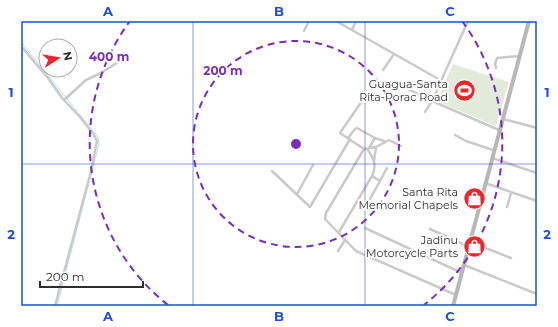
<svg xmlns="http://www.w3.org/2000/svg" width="558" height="327" font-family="Montserrat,sans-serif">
  <rect width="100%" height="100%" fill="#fff"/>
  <!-- green -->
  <path fill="#e2ebd9" d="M453 64 509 82 496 126 437 101Z"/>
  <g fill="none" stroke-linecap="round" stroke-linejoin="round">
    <!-- stream -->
    <path stroke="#c4dbec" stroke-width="1" d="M21 42 98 137 99 144 57 306"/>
    <!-- street -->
    <path stroke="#cacaca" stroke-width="2.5" d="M336 21 442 81
      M352 30 356 21
      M304 31 309 21
      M21 46 48 78 62 98 80 117 94 135 97 141 91 171 55 306
      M496 68 495 64 497 58 519 56
      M383 70 394 54
      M408 89 432 101 468 21
      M64 100 86 80 101 73 129 55
      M362 101 340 133 364 149
      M425 112 432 101 499 130
      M503 119 537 128
      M455 135 466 141 493 150
      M348 138 355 129 357 128 375 138 384 141
      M375 138 368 150C374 159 377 166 372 176L380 181 387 168
      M401 146 389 140 376 147 364 149 326 213 325 219 356 251 456 295
      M492 158 537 173
      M374 161 376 147
      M272 171 310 207 350 139
      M485 183 537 201
      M297 194 313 165
      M370 199 380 181
      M507 207 511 193
      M365 228 462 273
      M430 229 469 247
      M339 232 372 176
      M470 242 511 258
      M338 251 345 240
      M464 265 537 294"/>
    <!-- secondary -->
    <path stroke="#b7b7b7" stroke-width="4" d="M453 306C478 211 503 116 529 21"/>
  </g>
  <!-- grid -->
  <path fill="none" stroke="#1d4ed8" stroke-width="1" stroke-opacity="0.55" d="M193 21V306M365 21V306M21 164H537"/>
  <!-- distance rings -->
  <g fill="none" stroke="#7b2cbf" stroke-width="2" stroke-dasharray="7 5">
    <circle cx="296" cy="144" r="103"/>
    <path d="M168 305A206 206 0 0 1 130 21M462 21A206 206 0 0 1 424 305"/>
  </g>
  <!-- icons -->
  <defs>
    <symbol id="stadium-disc" viewBox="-11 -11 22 22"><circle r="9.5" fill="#eb272b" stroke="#fff"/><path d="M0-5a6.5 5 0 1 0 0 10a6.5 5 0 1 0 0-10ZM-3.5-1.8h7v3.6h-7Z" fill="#fff"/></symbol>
    <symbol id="shop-disc" viewBox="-11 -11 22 22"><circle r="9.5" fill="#eb272b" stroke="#fff"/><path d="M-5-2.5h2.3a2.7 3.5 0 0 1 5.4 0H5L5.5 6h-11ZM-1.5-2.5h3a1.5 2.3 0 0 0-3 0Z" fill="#fff"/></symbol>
  </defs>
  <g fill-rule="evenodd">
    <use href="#stadium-disc" x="452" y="78" width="25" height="25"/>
    <use href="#shop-disc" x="462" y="186" width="25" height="25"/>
    <use href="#shop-disc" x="462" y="234" width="25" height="25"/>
  </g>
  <g text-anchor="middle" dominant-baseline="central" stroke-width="4" stroke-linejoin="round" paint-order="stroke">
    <!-- poi labels -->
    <g font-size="11" fill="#2d2d2d" stroke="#fff" text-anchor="end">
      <text x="448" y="84">Guagua-Santa<tspan x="448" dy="13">Rita-Porac Road</tspan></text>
      <text x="458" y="192">Santa Rita<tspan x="458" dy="13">Memorial Chapels</tspan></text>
      <text x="458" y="240">Jadinu<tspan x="458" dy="13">Motorcycle Parts</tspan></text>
    </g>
  </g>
  <circle cx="296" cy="144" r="6" fill="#7b2cbf" stroke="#fff" stroke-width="2"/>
  <g font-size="12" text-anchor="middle" font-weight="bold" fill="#7b2cbf" stroke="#fff" stroke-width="4" stroke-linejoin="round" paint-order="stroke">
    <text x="109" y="61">400 m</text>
    <text x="223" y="75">200 m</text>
  </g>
  <!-- border -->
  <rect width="558" height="327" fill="none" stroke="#ffffff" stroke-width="44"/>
  <!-- north arrow -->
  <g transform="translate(58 58) rotate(78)"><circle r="19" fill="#ffffff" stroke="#ababab"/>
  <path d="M0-3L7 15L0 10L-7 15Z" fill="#eb272b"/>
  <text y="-6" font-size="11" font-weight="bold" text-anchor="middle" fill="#2d2d2d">N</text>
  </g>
  <!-- scale -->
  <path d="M40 281v6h103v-6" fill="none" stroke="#2d2d2d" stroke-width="2"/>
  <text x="46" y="281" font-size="12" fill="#2d2d2d" stroke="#ffffff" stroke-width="3" paint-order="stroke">200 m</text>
  <rect x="22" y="22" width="514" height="283" fill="none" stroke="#1d4ed8" stroke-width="1.5"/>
  <g font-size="13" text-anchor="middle" font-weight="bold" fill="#1d4ed8">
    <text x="108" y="16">A</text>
    <text x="279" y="16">B</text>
    <text x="450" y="16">C</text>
    <text x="11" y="97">1</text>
    <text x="547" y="97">1</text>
    <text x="11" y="239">2</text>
    <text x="547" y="239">2</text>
    <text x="108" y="321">A</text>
    <text x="279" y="321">B</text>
    <text x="450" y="321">C</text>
  </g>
</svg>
